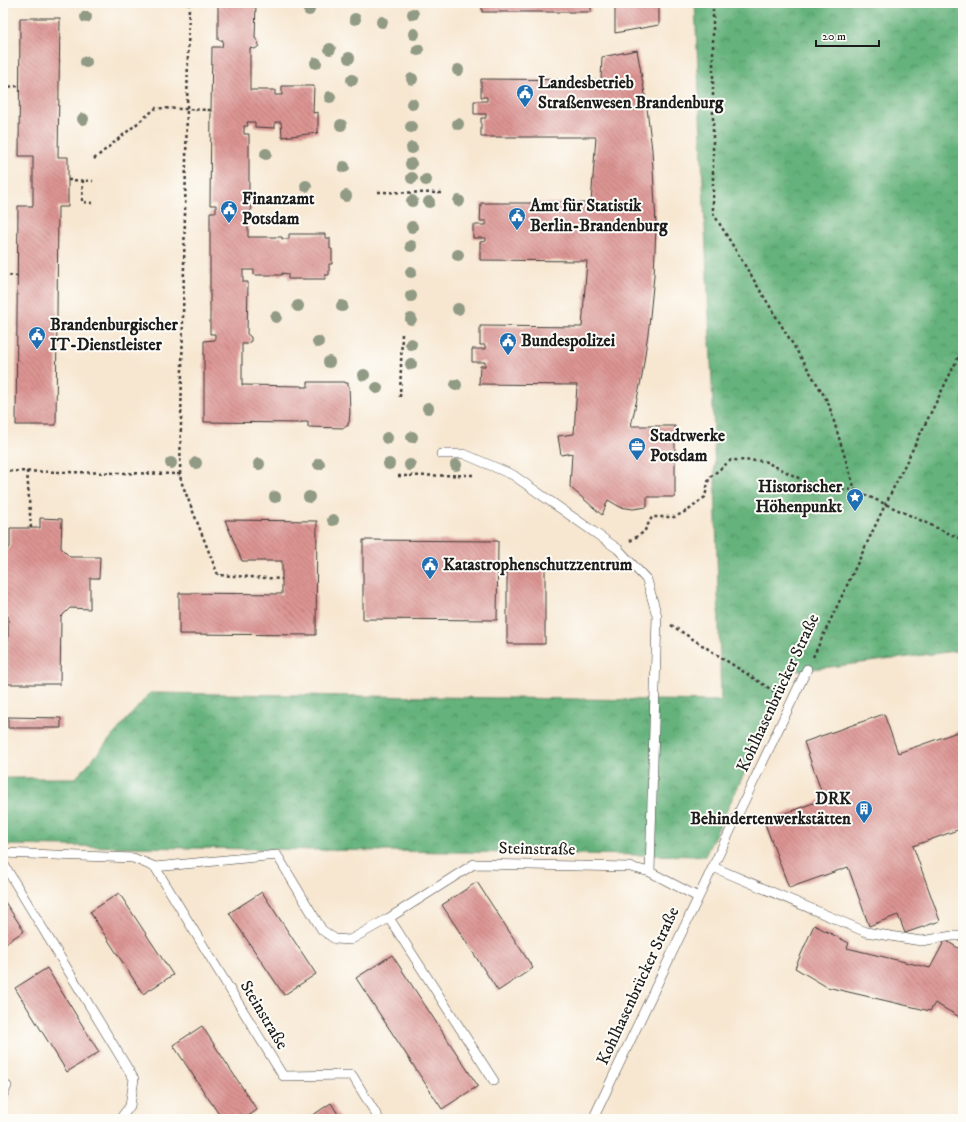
<svg xmlns="http://www.w3.org/2000/svg" width="966" height="1122" font-family="'IM FELL DW Pica',serif">
  <defs>
    <pattern id="forest-crowns" width="20" height="18" patternUnits="userSpaceOnUse"><rect width="20" height="18" fill="#65b27c"/><path d="M2 6a3 3 0 1 1 6 0M12 15a3 3 0 1 1 6 0" fill="none" stroke="#529065"/></pattern>
    <pattern id="building-back-hatch" width="6" height="6" patternUnits="userSpaceOnUse"><rect width="6" height="6" fill="#dc9493"/><path d="M-1 5l2 2M0 0l6 6M5-1l2 2" fill="none" stroke="#b27877"/></pattern>
  </defs>
  <rect width="100%" height="100%" fill="#fdfcf7"/>
  <filter id="ink" filterUnits="userSpaceOnUse"><feTurbulence type="fractalNoise" baseFrequency=".025" numOctaves="2"/><feDisplacementMap in="SourceGraphic" scale="8" xChannelSelector="R" yChannelSelector="G"/><feConvolveMatrix kernelMatrix="1 2 1 2 8 2 1 2 1" color-interpolation-filters="sRGB"/></filter>
  <filter id="wash" filterUnits="userSpaceOnUse"><feTurbulence type="fractalNoise" baseFrequency=".012" numOctaves="4" result="noise"/><feDisplacementMap in="SourceGraphic" scale="16" xChannelSelector="R" yChannelSelector="G"/><feGaussianBlur stdDeviation="0.9" result="paint"/><feColorMatrix in="noise" values="0 0 0 0 0 0 0 0 0 0 0 0 0 0 0 0 0 1.4 0 .05"/><feComposite in="paint" operator="in"/></filter>
  <g filter="url(#wash)">
    <rect width="100%" height="100%" fill="#f7e7d1"/>
    <!-- forest -->
    <path fill="url(#forest-crowns)" stroke="#40674c" d="M695 3H963V650L830 667 793 671 705 856 3 845V778H76L150 693 721 701 713 407Z"/>
    <g id="blocks">
      <!-- building -->
      <path fill="url(#building-back-hatch)" d="M218 3H256L255 38 258 42 259 46 255 49 250 48V90H275V95H282V86H314L313 113 318 112V132L317 133 282 137 281 122H275V128L255 127V122H247L248 126H244V134H249V203L252 209 248 213V237H282V239H289V234H325V238H330V249H332V264H329V275H325V279H288V274L282 273V275H254V270H243V282H248L247 334 251 337V341L247 344H242V385L302 386 301 387H308V382H345V383H348V386H349L350 412 349 423H348V426H345L344 428 308 427V422H301V423L204 422V341L215 340V334H210V212H216V205H210L211 110 212 47H222L223 40H218Z
        M482 3H591V12H482Z
        M615 3H659V25L615 33Z
        M20 18H60L58 157H68V207H58L56 425H16L18 206H33V156H19Z
        M637 50 646 100 652 150 656 225 654 276 649 326 642 376 631 426H675V497H647V507L633 509 620 507 608 500 602 515 570 487 572 453 561 455 558 436 574 434 577 385 479 384 480 366H485V362H472V349H485V345H480V326L582 327 587 261 480 260V242L486 241V238H473V225H486V221H480L481 203H591L596 137H481V118H486V114H474V101H487V97H481V79L601 80 602 57Z
        M40 518 62 519 61 548 70 557H100L99 578H90V609L70 608 61 617 60 684H8V616L3 611V554L10 547V528H40Z
        M225 520 317 521 316 635 179 634V593L282 594V561H242Z
        M363 540 498 541 497 620 363 619Z
        M507 563H545V644H507Z
        M884 714 898 753 963 730V828L913 846 940 921 905 933 898 915 869 926 848 867 789 888 764 821 824 799 804 742Z
        M8 717 61 718V728H8Z
        M477 882 533 968 498 991 442 905Z
        M262 892 316 974 284 995 229 913Z
        M119 893 173 975 143 994 90 912Z
        M3 899 24 931 3 945Z
        M814 925 849 943 847 948 930 968 945 940 963 951V1019L935 1003 930 1011 827 987 795 968Z
        M392 955 478 1086 442 1109 356 978Z
        M47 968 99 1052 67 1072 15 988Z
        M202 1026 257 1110 244 1119H222L173 1045Z
        M331 1103 341 1119H307Z"/>
    </g>
  </g>
  <g filter="url(#ink)">
    <use href="#blocks" fill-opacity="0" stroke="#3d3a37" stroke-width="1"/>
    <g fill="none" stroke-linecap="round" stroke-linejoin="round">
      <defs>
        <path id="lane" d="M441 454H464L513 475 618 549 647 580 657 616 650 872
          M3 853 133 858 155 867 283 1076 352 1075 379 1119
          M3 863 134 1079 130 1106 120 1119
          M155 867 277 855 322 930 335 939 350 940 389 918 474 864 630 867 650 872 698 897
          M713 867 866 932 921 941 952 936H963
          M389 918 494 1081
          M3 1095 7 1086
          M593 1119 807 669"/>
      </defs>
      <!-- lane casing -->
      <use href="#lane" stroke="#3d3a37" stroke-width="10"/>
      <!-- path -->
      <path stroke="#3d3a37" stroke-width="2.5" stroke-dasharray="3 3" stroke-linecap="butt" d="M189 3 180 474 181 481 218 575 282 579
        M713 3V213L828 402 855 490 963 540
        M3 87 19 86
        M94 159 156 108 211 110
        M68 180 93 181
        M83 180 82 202 93 203
        M378 192 443 193
        M3 275 18 276
        M400 397 402 333
        M3 471 180 474
        M27 471 31 528
        M398 476 473 475
        M630 541 644 532 652 517H675L690 509 705 497 709 478 731 460 764 461 819 488 855 490
        M671 625 778 694
        M813 657 886 503 963 348"/>
      <!-- lane -->
      <use href="#lane" stroke="#fff" stroke-width="9"/>
    </g>
    <!-- trees -->
    <g fill="#919a84">
      <circle cx="309" cy="10" r="6"/>
      <circle cx="413" cy="14" r="6"/>
      <circle cx="86" cy="17" r="6"/>
      <circle cx="355" cy="19" r="6"/>
      <circle cx="382" cy="22" r="6"/>
      <circle cx="414" cy="34" r="6"/>
      <circle cx="330" cy="49" r="6"/>
      <circle cx="418" cy="50" r="6"/>
      <circle cx="349" cy="58" r="6"/>
      <circle cx="86" cy="62" r="6"/>
      <circle cx="316" cy="63" r="6"/>
      <circle cx="458" cy="70" r="6"/>
      <circle cx="412" cy="79" r="6"/>
      <circle cx="352" cy="80" r="6"/>
      <circle cx="330" cy="97" r="6"/>
      <circle cx="412" cy="104" r="6"/>
      <circle cx="83" cy="119" r="6"/>
      <circle cx="458" cy="124" r="6"/>
      <circle cx="341" cy="125" r="6"/>
      <circle cx="411" cy="127" r="6"/>
      <circle cx="412" cy="148" r="6"/>
      <circle cx="266" cy="154" r="6"/>
      <circle cx="411" cy="164" r="6"/>
      <circle cx="344" cy="167" r="6"/>
      <circle cx="412" cy="178" r="6"/>
      <circle cx="426" cy="180" r="6"/>
      <circle cx="306" cy="186" r="6"/>
      <circle cx="346" cy="196" r="6"/>
      <circle cx="412" cy="201" r="6"/>
      <circle cx="459" cy="201" r="6"/>
      <circle cx="429" cy="202" r="6"/>
      <circle cx="412" cy="227" r="6"/>
      <circle cx="411" cy="246" r="6"/>
      <circle cx="458" cy="255" r="6"/>
      <circle cx="411" cy="272" r="6"/>
      <circle cx="411" cy="296" r="6"/>
      <circle cx="298" cy="306" r="6"/>
      <circle cx="342" cy="306" r="6"/>
      <circle cx="458" cy="309" r="6"/>
      <circle cx="276" cy="317" r="6"/>
      <circle cx="411" cy="319" r="6"/>
      <circle cx="318" cy="342" r="6"/>
      <circle cx="411" cy="344" r="6"/>
      <circle cx="329" cy="362" r="6"/>
      <circle cx="411" cy="364" r="6"/>
      <circle cx="364" cy="375" r="6"/>
      <circle cx="456" cy="385" r="6"/>
      <circle cx="377" cy="388" r="6"/>
      <circle cx="428" cy="408" r="6"/>
      <circle cx="412" cy="437" r="6"/>
      <circle cx="387" cy="438" r="6"/>
      <circle cx="171" cy="463" r="6"/>
      <circle cx="196" cy="463" r="6"/>
      <circle cx="259" cy="464" r="6"/>
      <circle cx="319" cy="464" r="6"/>
      <circle cx="389" cy="464" r="6"/>
      <circle cx="410" cy="465" r="6"/>
      <circle cx="456" cy="465" r="6"/>
      <circle cx="275" cy="497" r="6"/>
      <circle cx="309" cy="497" r="6"/>
      <circle cx="333" cy="520" r="6"/>
    </g>
  </g>
  <!-- icons -->
  <defs>
    <symbol id="civic-pin" viewBox="-11 -11 22 30"><path d="M0 17L-7.5 6A9.5 9.5 0 1 1 7.5 6Z" fill="#1f6fb2" stroke="#fdfcf7"/><path d="M-.6-6.5H3V-4.5H.6V-3L4-1V1h2V6H-6V1h2V-1L-.6-3ZM-1.2 2.5V6h2.4V2.5Z" fill="#fff"/></symbol>
    <symbol id="office-pin" viewBox="-11 -11 22 30"><path d="M0 17L-7.5 6A9.5 9.5 0 1 1 7.5 6Z" fill="#1f6fb2" stroke="#fdfcf7"/><path d="M-6-3h4V-5.5h4V-3h4V5H-6ZM-1-4.5V-3h2v-1.5ZM-6 0V1H6V0Z" fill="#fff"/></symbol>
    <symbol id="sight-pin" viewBox="-11 -11 22 30"><path d="M0 17L-7.5 6A9.5 9.5 0 1 1 7.5 6Z" fill="#1f6fb2" stroke="#fdfcf7"/><path d="M0-6L1.8-2.2L6-1.7L2.9 1.2L3.7 5.4L0 3.3L-3.7 5.4L-2.9 1.2L-6-1.7L-1.8-2.2Z" fill="#fff"/></symbol>
    <symbol id="building-pin" viewBox="-11 -11 22 30"><path d="M0 17L-7.5 6A9.5 9.5 0 1 1 7.5 6Z" fill="#1f6fb2" stroke="#fdfcf7"/><path d="M-4-6H4V6H1V3H-1V6H-4ZM-2.5-4.3h1.7v1.8h-1.7ZM.8-4.3h1.7v1.8H.8ZM-2.5-1h1.7V.8h-1.7ZM.8-1h1.7V.8H.8Z" fill="#fff"/></symbol>
  </defs>
  <g fill-rule="evenodd">
    <use href="#civic-pin" x="515" y="83" width="20" height="27"/>
    <use href="#civic-pin" x="219" y="199" width="20" height="27"/>
    <use href="#civic-pin" x="507" y="206" width="20" height="27"/>
    <use href="#civic-pin" x="27" y="325" width="20" height="27"/>
    <use href="#civic-pin" x="498" y="331" width="20" height="27"/>
    <use href="#office-pin" x="627" y="436" width="20" height="27"/>
    <use href="#sight-pin" x="845" y="487" width="20" height="27"/>
    <use href="#civic-pin" x="420" y="555" width="20" height="27"/>
    <use href="#building-pin" x="854" y="799" width="20" height="27"/>
  </g>
  <g text-anchor="middle" dominant-baseline="central" stroke-width="4" stroke-linejoin="round" paint-order="stroke">
    <!-- poi labels -->
    <g font-size="17" font-weight="bold" fill="#1c1c1c" stroke="#fdfcf7" text-anchor="start">
      <text x="538" y="83">Landesbetrieb<tspan x="538" dy="20">Straßenwesen Brandenburg</tspan></text>
      <text x="242" y="199">Finanzamt<tspan x="242" dy="20">Potsdam</tspan></text>
      <text x="530" y="206">Amt für Statistik<tspan x="530" dy="20">Berlin-Brandenburg</tspan></text>
      <text x="50" y="325">Brandenburgischer<tspan x="50" dy="20">IT-Dienstleister</tspan></text>
      <text x="521" y="341">Bundespolizei</text>
      <text x="650" y="436">Stadtwerke<tspan x="650" dy="20">Potsdam</tspan></text>
      <text x="842" y="487" text-anchor="end">Historischer<tspan x="842" dy="20">Höhenpunkt</tspan></text>
      <text x="443" y="565">Katastrophenschutzzentrum</text>
      <text x="851" y="799" text-anchor="end">DRK<tspan x="851" dy="20">Behindertenwerkstätten</tspan></text>
    </g>
    <!-- street labels -->
    <g font-size="17" fill="#1c1c1c" stroke="#fdfcf7">
      <text transform="translate(778 693) rotate(-65)">Kohlhasenbrücker Straße</text>
      <text transform="translate(537 849) rotate(1)">Steinstraße</text>
      <text transform="translate(638 986) rotate(-65)">Kohlhasenbrücker Straße</text>
      <text transform="translate(264 1015) rotate(59)">Steinstraße</text>
    </g>
  </g>
  <!-- margin -->
  <rect width="966" height="1122" fill="none" stroke="#fdfcf7" stroke-width="16"/>
  <!-- scale -->
  <path d="M816 40v6h63v-6" fill="none" stroke="#1c1c1c" stroke-width="2"/>
  <text x="822" y="40" font-size="12" fill="#1c1c1c" stroke="#fdfcf7" stroke-width="3" paint-order="stroke">20 m</text>
</svg>
